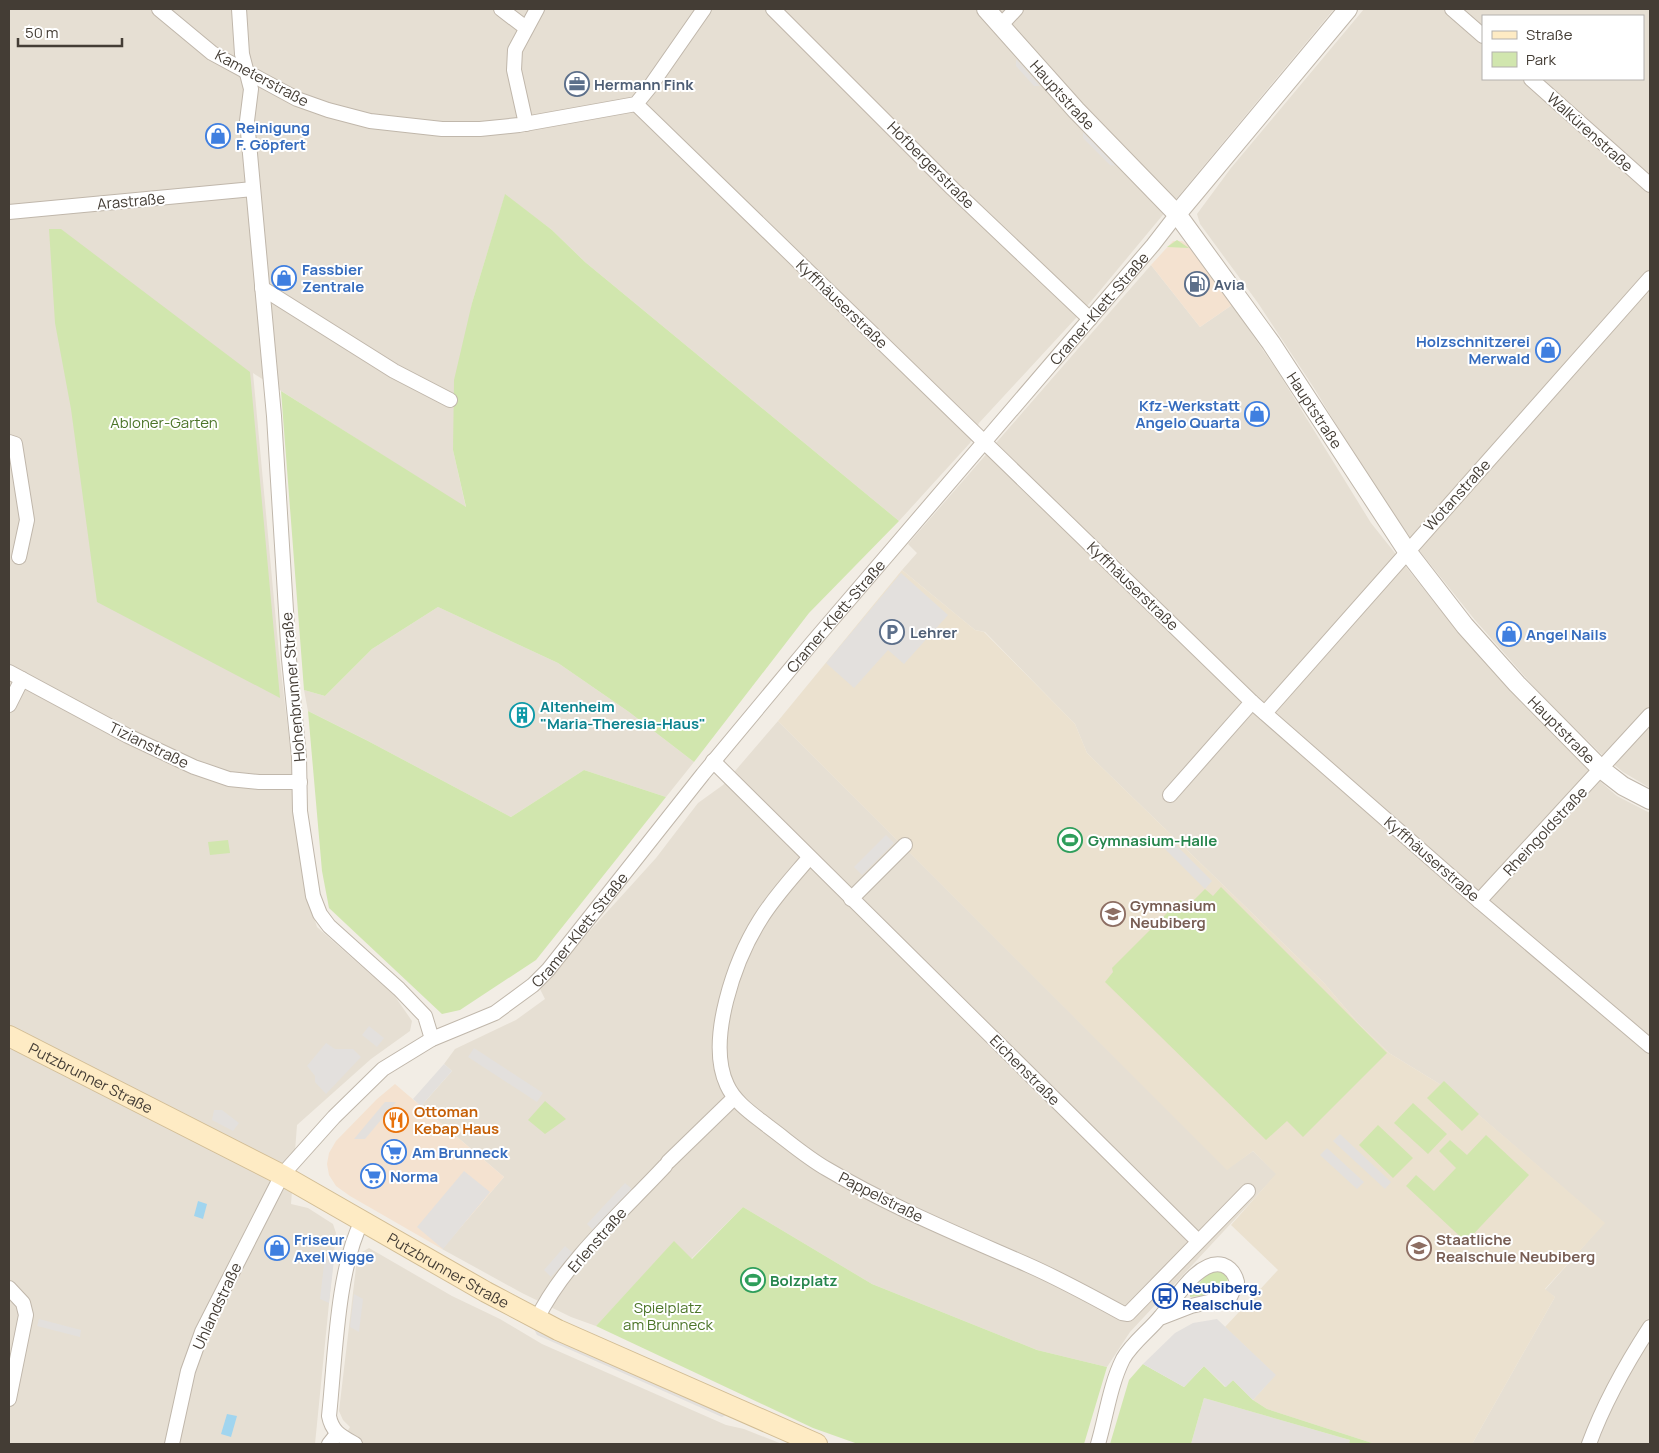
<svg xmlns="http://www.w3.org/2000/svg" width="1659" height="1453" font-family="Manrope,sans-serif">
  <rect width="100%" height="100%" fill="#f2ede5"/>
  <!-- residential -->
  <path fill="#e6dfd3" fill-rule="evenodd" d="M9 9H1334L1088 305 979 423 970 443 899 521 585 262 552 230 505 195 472 303 453 450 466 508 253 373 279 654 308 898 317 927 394 995 412 1021 410 1031 371 1059 297 1125 291 1204 308 1208 333 1224 336 1233 315 1444H9Z
    M1364 9H1650V788L1623 772 1600 753 1540 694 1475 620 1422 554 1376 490 1314 388 1258 303 1200 224 1197 214 1231 168ZM1483 16H1643V79H1483Z
    M1151 265 1200 327 1232 305 1278 372 1371 523 1458 632 1505 685 1602 783 1617 796 1650 813V1444H1472L1555 1297 1545 1290 1604 1223 1451 1091 1389 1053 1358 1023 1324 983 1087 753 1075 724 985 632 975 630 902 570 917 553 908 544Z
    M438 607 558 663 629 712 694 762 666 797 584 770 511 817 368 741 308 711 304 690 325 696 372 649Z
    M778 721 1227 1169 1253 1151 1277 1174 1130 1332 1107 1367 1037 1350 872 1284 743 1207 691 1259 674 1242 596 1326 571 1317 522 1293 442 1249 504 1177 421 1106 452 1071 444 1064 455 1049 516 1020 545 999 539 987 656 858 698 803 723 785Z
    M369 1248 452 1296 500 1319 542 1344 726 1425 744 1429 782 1444H340L350 1427 343 1420 339 1411 357 1259 362 1252Z"/>
  <!-- commercial -->
  <path fill="#f4e2d0" d="M1173 241H1182L1188 245 1232 305 1200 327 1151 265Z
    M395 1084 504 1177 442 1249 350 1196 336 1186 329 1175 327 1164 329 1153 336 1141 377 1099Z"/>
  <!-- industrial -->
  <path fill="#e4dfda" d="M1204 1398 1350 1440 1349 1444H1191Z"/>
  <!-- education -->
  <path fill="#ebe1cf" d="M902 570 975 630 984 632 1075 724 1087 753 1324 983 1358 1023 1389 1053 1451 1091 1605 1223 1545 1289 1555 1297 1472 1444H1375L1267 1409 1253 1400 1275 1375 1225 1327 1278 1270 1231 1225 1276 1174 1253 1151 1227 1170 778 721Z"/>
  <!-- green -->
  <path fill="#d1e6ae" d="M505 194 552 230 585 262 899 521 809 613 694 762 629 712 558 663 438 607 372 649 325 696 304 690 281 391 466 507 453 450 454 380 472 303Z
    M49 229H61L250 372 280 698 97 602 71 409 55 323Z
    M1177 240 1189 248 1167 247Z
    M308 711 368 741 511 817 584 770 666 797 536 960 460 1010 442 1014 329 908 322 871Z
    M228 840 230 853 210 855 208 842Z
    M1221 887 1387 1053 1303 1137 1287 1121 1266 1140 1105 982 1113 972 1112 968 1180 900 1188 906 1205 889 1213 896Z
    M1444 1081 1479 1114 1462 1131 1427 1098Z
    M545 1101 566 1119 545 1134 528 1120Z
    M1413 1103 1447 1134 1428 1154 1394 1123Z
    M1378 1125 1413 1158 1393 1178 1359 1145Z
    M1486 1135 1529 1175 1466 1242 1406 1186 1416 1175 1434 1191 1456 1168 1439 1151 1450 1140 1467 1155Z
    M743 1207 872 1284 1037 1350 1107 1367 1084 1444H858L813 1428 596 1326 674 1241 692 1259Z
    M1222 1271 1228 1278 1225 1290 1217 1294 1190 1297V1293L1209 1272Z
    M1143 1364 1184 1387 1204 1366 1225 1387 1233 1380 1253 1400 1267 1409 1375 1444H1349L1350 1440 1204 1398 1191 1444H1110L1129 1380Z"/>
  <!-- parking -->
  <path fill="#e3e0dd" d="M1016 59 1040 86H1034L1016 66Z
    M1083 132 1116 166 1110 165 1083 138Z
    M901 573 948 615 904 664 888 650 854 688 826 663Z
    M886 835 894 843 862 875 854 867Z
    M1171 840 1212 881 1205 889 1164 848Z
    M369 1026 384 1038 377 1047 362 1035Z
    M326 1043 335 1049H353L361 1057 326 1094 315 1082V1076L307 1066Z
    M474 1048 543 1093 537 1102 468 1057Z
    M444 1064 452 1071 421 1106 413 1099Z
    M385 1102H396L365 1139H354Z
    M214 1110H222L239 1123 233 1131 212 1120Z
    M1340 1134 1391 1182 1385 1189 1333 1141Z
    M1327 1148 1364 1182 1357 1189 1320 1155Z
    M464 1171 490 1192 443 1249 417 1227Z
    M625 1183 633 1190 594 1231 587 1224Z
    M565 1246 573 1253 551 1277 544 1270Z
    M325 1256 334 1260 329 1303 320 1299Z
    M354 1294 363 1299 359 1332 350 1327Z
    M39 1319 81 1330 80 1337 37 1326Z
    M1217 1319 1276 1375 1253 1400 1233 1380 1226 1387 1204 1366 1184 1387 1143 1364 1175 1333 1193 1323Z
    M534 1329 728 1414 722 1417 537 1335Z"/>
  <!-- water -->
  <path fill="#a1d5ef" d="M198 1201 207 1204 203 1219 194 1216Z
    M227 1414 237 1416 231 1437 221 1434Z"/>
  <g fill="none" stroke-linecap="round" stroke-linejoin="round">
    <defs>
      <g id="minor">
        <path d="M159 9 212 53 297 99 328 110 370 121 442 129H480L519 125 636 104 649 88 704 9"/>
        <path d="M239 9 242 54 251 89 247 121 274 416 289 659 299 757 300 811 313 896 320 914 329 926 399 989 425 1016 432 1039"/>
        <path d="M501 9 526 28"/>
        <path d="M773 9 953 189 1090 319"/>
        <path d="M1452 9 1483 36"/>
        <path d="M1001 25 1016 9"/>
        <path d="M1531 79 1650 185"/>
        <path d="M636 104 1252 702 1479 901 1650 1046"/>
        <path d="M526 124 514 70 515 50 537 9"/>
        <path d="M9 212 253 189"/>
        <path d="M262 288 394 371 450 400"/>
        <path d="M9 442 15 444 27 520 19 557"/>
        <path d="M9 672 128 736 194 767 229 779 259 782H300"/>
        <path d="M9 705 22 679"/>
        <path d="M1265 713 1650 278"/>
        <path d="M713 761 1198 1241"/>
        <path d="M1170 795 1252 702"/>
        <path d="M809 858C792 878 774 897 760 920 735 960 706 1040 727 1085 735 1103 754 1115 769 1127 788 1141 806 1157 827 1169 891 1207 960 1235 1028 1265 1060 1279 1091 1296 1122 1313L1128 1314 1248 1191"/>
        <path d="M851 899 905 845"/>
        <path d="M1479 901 1650 715"/>
        <path d="M668 1162 734 1098"/>
        <path d="M9 1288 23 1303 26 1315 9 1399"/>
        <path d="M537 1319C563 1264 623 1211 665 1166"/>
        <path id="s1" d="M172 1444 188 1371 202 1332 282 1175 334 1117 383 1069 432 1039 495 1013 533 985 548 970 703 774 812 643 1153 245 1177 214"/>
        <path d="M329 1444 337 1434"/>
        <path d="M355 1444C341 1436 332 1432 329 1416 335 1360 337 1269 362 1221"/>
        <path d="M1098 1444C1106 1417 1110 1385 1123 1359 1132 1343 1150 1330 1161 1316 1175 1300 1199 1258 1223 1265 1231 1268 1235 1274 1237 1282L1230 1297 1191 1306 1160 1318"/>
        <path d="M1589 1444C1604 1403 1626 1364 1650 1327"/>
      </g>
      <g id="tertiary">
        <path id="s2" d="M986 9 1076 110 1177 214 1271 343 1407 551 1465 626 1517 684 1601 769 1623 786 1650 800"/>
        <path d="M1177 214 1348 9"/>
      </g>
      <g id="secondary">
        <path id="s3" d="M9 1036 282 1175 486 1292 558 1330 817 1444"/>
      </g>
    </defs>
    <!-- minor casing -->
    <use href="#minor" stroke="#c0b7ab" stroke-width="16"/>
    <!-- tertiary casing -->
    <use href="#tertiary" stroke="#c0b7ab" stroke-width="20"/>
    <!-- secondary casing -->
    <use href="#secondary" stroke="#d2bd95" stroke-width="22"/>
    <!-- minor -->
    <use href="#minor" stroke="#fff" stroke-width="14"/>
    <!-- tertiary -->
    <use href="#tertiary" stroke="#fff" stroke-width="18"/>
    <!-- secondary -->
    <use href="#secondary" stroke="#feebc4" stroke-width="20"/>
  </g>
  <!-- icons -->
  <defs>
    <symbol id="office-ring" viewBox="-11 -11 22 22"><circle r="9.5" fill="#fff" stroke="#5c6f8a" stroke-width="1.5"/><path d="M-6-3h4V-5.5h4V-3h4V5H-6ZM-1-4.5V-3h2v-1.5ZM-6 0V1H6V0Z" fill="#5c6f8a"/></symbol>
    <symbol id="shop-ring" viewBox="-11 -11 22 22"><circle r="9.5" fill="#fff" stroke="#3f7fe0" stroke-width="1.5"/><path d="M-5-2.5h2.3a2.7 3.5 0 0 1 5.4 0H5L5.5 6h-11ZM-1.5-2.5h3a1.5 2.3 0 0 0-3 0Z" fill="#3f7fe0"/></symbol>
    <symbol id="fuel-ring" viewBox="-11 -11 22 22"><circle r="9.5" fill="#fff" stroke="#5c6f8a" stroke-width="1.5"/><path d="M-5.5-6h7V0h2V4h1.3V-2.5L3-4.5l.8-.8L6-3V5H2.5V1h-1V6h-7ZM-4.2-4.7v3.2H.2V-4.7Z" fill="#5c6f8a"/></symbol>
    <symbol id="parking-ring" viewBox="-11 -11 22 22"><circle r="9.5" fill="#fff" stroke="#5c6f8a" stroke-width="1.5"/><path d="M-3.5-5.5H1a3.5 3.5 0 0 1 0 7H-1V5.5H-3.5ZM-1-3.4V-.6H.8a1.4 1.4 0 0 0 0-2.8Z" fill="#5c6f8a"/></symbol>
    <symbol id="building-ring" viewBox="-11 -11 22 22"><circle r="9.5" fill="#fff" stroke="#0f9aa8" stroke-width="1.5"/><path d="M-4-6H4V6H1V3H-1V6H-4ZM-2.5-4.3h1.7v1.8h-1.7ZM.8-4.3h1.7v1.8H.8ZM-2.5-1h1.7V.8h-1.7ZM.8-1h1.7V.8H.8Z" fill="#0f9aa8"/></symbol>
    <symbol id="stadium-ring" viewBox="-11 -11 22 22"><circle r="9.5" fill="#fff" stroke="#2e9e5b" stroke-width="1.5"/><path d="M0-5a6.5 5 0 1 0 0 10a6.5 5 0 1 0 0-10ZM-3.5-1.8h7v3.6h-7Z" fill="#2e9e5b"/></symbol>
    <symbol id="school-ring" viewBox="-11 -11 22 22"><circle r="9.5" fill="#fff" stroke="#8d6e63" stroke-width="1.5"/><path d="M0-5L7-2L0 1L-7-2ZM-4 1L0 2.5L4 1V4Q0 6-4 4Z" fill="#8d6e63"/></symbol>
    <symbol id="restaurant-ring" viewBox="-11 -11 22 22"><circle r="9.5" fill="#fff" stroke="#e8710a" stroke-width="1.5"/><path d="M-5-6h1v4h1v-4h1v4h1v-4h1v5L-1.5 .5V6h-2V.5L-5-1ZM5-6V6H3V1.5H1.5Q1.5-4 5-6Z" fill="#e8710a"/></symbol>
    <symbol id="supermarket-ring" viewBox="-11 -11 22 22"><circle r="9.5" fill="#fff" stroke="#3f7fe0" stroke-width="1.5"/><path d="M-6-5.5h2.5l.6 2H6L4.5 2H-2.5L-4.4-4H-6ZM-1.5 3.2a1.3 1.3 0 1 0 .1 0ZM3 3.2a1.3 1.3 0 1 0 .1 0Z" fill="#3f7fe0"/></symbol>
    <symbol id="bus-ring" viewBox="-11 -11 22 22"><circle r="9.5" fill="#fff" stroke="#1a4fb4" stroke-width="1.5"/><path d="M-5-6H5V4H4V6H2V4H-2V6H-4V4H-5ZM-3.5-4V0h7V-4ZM-3.5 1.2v1.5H-2V1.2ZM2 1.2v1.5H3.5V1.2Z" fill="#1a4fb4"/></symbol>
  </defs>
  <g fill-rule="evenodd">
    <use href="#office-ring" x="563" y="70" width="28" height="28"/>
    <use href="#shop-ring" x="204" y="122" width="28" height="28"/>
    <use href="#shop-ring" x="270" y="264" width="28" height="28"/>
    <use href="#fuel-ring" x="1183" y="270" width="28" height="28"/>
    <use href="#shop-ring" x="1534" y="336" width="28" height="28"/>
    <use href="#shop-ring" x="1243" y="400" width="28" height="28"/>
    <use href="#parking-ring" x="878" y="618" width="28" height="28"/>
    <use href="#shop-ring" x="1495" y="620" width="28" height="28"/>
    <use href="#building-ring" x="508" y="701" width="28" height="28"/>
    <use href="#stadium-ring" x="1056" y="826" width="28" height="28"/>
    <use href="#school-ring" x="1099" y="900" width="28" height="28"/>
    <use href="#restaurant-ring" x="382" y="1106" width="28" height="28"/>
    <use href="#supermarket-ring" x="380" y="1138" width="28" height="28"/>
    <use href="#supermarket-ring" x="359" y="1162" width="28" height="28"/>
    <use href="#shop-ring" x="263" y="1234" width="28" height="28"/>
    <use href="#school-ring" x="1405" y="1234" width="28" height="28"/>
    <use href="#stadium-ring" x="739" y="1266" width="28" height="28"/>
    <use href="#bus-ring" x="1151" y="1282" width="28" height="28"/>
  </g>
  <g text-anchor="middle" dominant-baseline="central" stroke-width="4" stroke-linejoin="round" paint-order="stroke">
    <!-- street labels -->
    <g font-size="15" fill="#443d35" stroke="#fff">
      <text transform="translate(262 78) rotate(28)">Kameterstraße</text>
      <text stroke="none"><textPath href="#s2" startOffset="115">Hauptstraße</textPath></text>
      <text transform="translate(1590 132) rotate(42)">Walkürenstraße</text>
      <text transform="translate(931 165) rotate(45)">Hofbergerstraße</text>
      <text transform="translate(131 201) rotate(-5)">Arastraße</text>
      <text transform="translate(842 304) rotate(44)">Kyffhäuserstraße</text>
      <text stroke="none"><textPath href="#s1" startOffset="1494">Cramer-Klett-Straße</textPath></text>
      <text stroke="none"><textPath href="#s2" startOffset="520">Hauptstraße</textPath></text>
      <text transform="translate(1457 495) rotate(-48)">Wotanstraße</text>
      <text transform="translate(1133 586) rotate(44)">Kyffhäuserstraße</text>
      <text stroke="none"><textPath href="#s1" startOffset="1089">Cramer-Klett-Straße</textPath></text>
      <text transform="translate(293 687) rotate(-95)">Hohenbrunner Straße</text>
      <text stroke="none"><textPath href="#s2" startOffset="925">Hauptstraße</textPath></text>
      <text transform="translate(149 745) rotate(26)">Tizianstraße</text>
      <text transform="translate(1545 831) rotate(-47)">Rheingoldstraße</text>
      <text transform="translate(1432 859) rotate(41)">Kyffhäuserstraße</text>
      <text stroke="none"><textPath href="#s1" startOffset="684">Cramer-Klett-Straße</textPath></text>
      <text transform="translate(1025 1070) rotate(45)">Eichenstraße</text>
      <text stroke="none"><textPath href="#s3" startOffset="92">Putzbrunner Straße</textPath></text>
      <text transform="translate(881 1197) rotate(27)">Pappelstraße</text>
      <text transform="translate(597 1240) rotate(-49)">Erlenstraße</text>
      <text stroke="none"><textPath href="#s3" startOffset="498">Putzbrunner Straße</textPath></text>
      <text transform="translate(217 1306) rotate(-65)">Uhlandstraße</text>
    </g>
    <!-- service labels -->
    <g font-size="15" font-weight="bold" fill="#4e5e75" stroke="#fff" text-anchor="start">
      <text x="594" y="84">Hermann Fink</text>
      <text x="1214" y="284">Avia</text>
      <text x="910" y="632">Lehrer</text>
    </g>
    <!-- shop labels -->
    <g font-size="15" font-weight="bold" fill="#366cbe" stroke="#fff" text-anchor="start">
      <text x="236" y="127">Reinigung<tspan x="236" dy="17">F. Göpfert</tspan></text>
      <text x="302" y="269">Fassbier<tspan x="302" dy="17">Zentrale</tspan></text>
      <text x="1530" y="341" text-anchor="end">Holzschnitzerei<tspan x="1530" dy="17">Merwald</tspan></text>
      <text x="1240" y="405" text-anchor="end">Kfz-Werkstatt<tspan x="1240" dy="17">Angelo Quarta</tspan></text>
      <text x="1526" y="634">Angel Nails</text>
      <text x="412" y="1152">Am Brunneck</text>
      <text x="390" y="1176">Norma</text>
      <text x="294" y="1239">Friseur<tspan x="294" dy="17">Axel Wigge</tspan></text>
    </g>
    <!-- park labels -->
    <g font-size="15" fill="#4c7529" stroke="#fff">
      <text x="164" y="422">Abloner-Garten</text>
      <text x="668" y="1307">Spielplatz<tspan x="668" dy="17">am Brunneck</tspan></text>
    </g>
    <!-- culture labels -->
    <g font-size="15" font-weight="bold" fill="#0d838f" stroke="#fff" text-anchor="start">
      <text x="540" y="706">Altenheim<tspan x="540" dy="17">"Maria-Theresia-Haus"</tspan></text>
    </g>
    <!-- leisure labels -->
    <g font-size="15" font-weight="bold" fill="#27864d" stroke="#fff" text-anchor="start">
      <text x="1088" y="840">Gymnasium-Halle</text>
      <text x="770" y="1280">Bolzplatz</text>
    </g>
    <!-- education labels -->
    <g font-size="15" font-weight="bold" fill="#785e54" stroke="#fff" text-anchor="start">
      <text x="1130" y="905">Gymnasium<tspan x="1130" dy="17">Neubiberg</tspan></text>
      <text x="1436" y="1239">Staatliche<tspan x="1436" dy="17">Realschule Neubiberg</tspan></text>
    </g>
    <!-- food labels -->
    <g font-size="15" font-weight="bold" fill="#c56008" stroke="#fff" text-anchor="start">
      <text x="414" y="1111">Ottoman<tspan x="414" dy="17">Kebap Haus</tspan></text>
    </g>
    <!-- transit labels -->
    <g font-size="15" font-weight="bold" fill="#164399" stroke="#fff" text-anchor="start">
      <text x="1182" y="1287">Neubiberg,<tspan x="1182" dy="17">Realschule</tspan></text>
    </g>
  </g>
  <!-- border -->
  <rect width="1659" height="1453" fill="none" stroke="#443d35" stroke-width="20"/>
  <!-- legend -->
  <rect x="1482" y="15" width="162" height="65" fill="#ffffff" stroke="#b4b1ae"/>
  <rect x="1492" y="31" width="25" height="8" fill="#feebc4" stroke="#b4b1ae"/>
  <text x="1526" y="40" font-size="15" fill="#443d35">Straße</text>
  <rect x="1492" y="52" width="25" height="15" fill="#d1e6ae" stroke="#b4b1ae"/>
  <text x="1526" y="65" font-size="15" fill="#443d35">Park</text>
  <!-- scale -->
  <path d="M18 38v8h104v-8" fill="none" stroke="#443d35" stroke-width="2.5"/>
  <text x="25" y="38" font-size="15" fill="#443d35" stroke="#ffffff" stroke-width="4" paint-order="stroke">50 m</text>
</svg>
